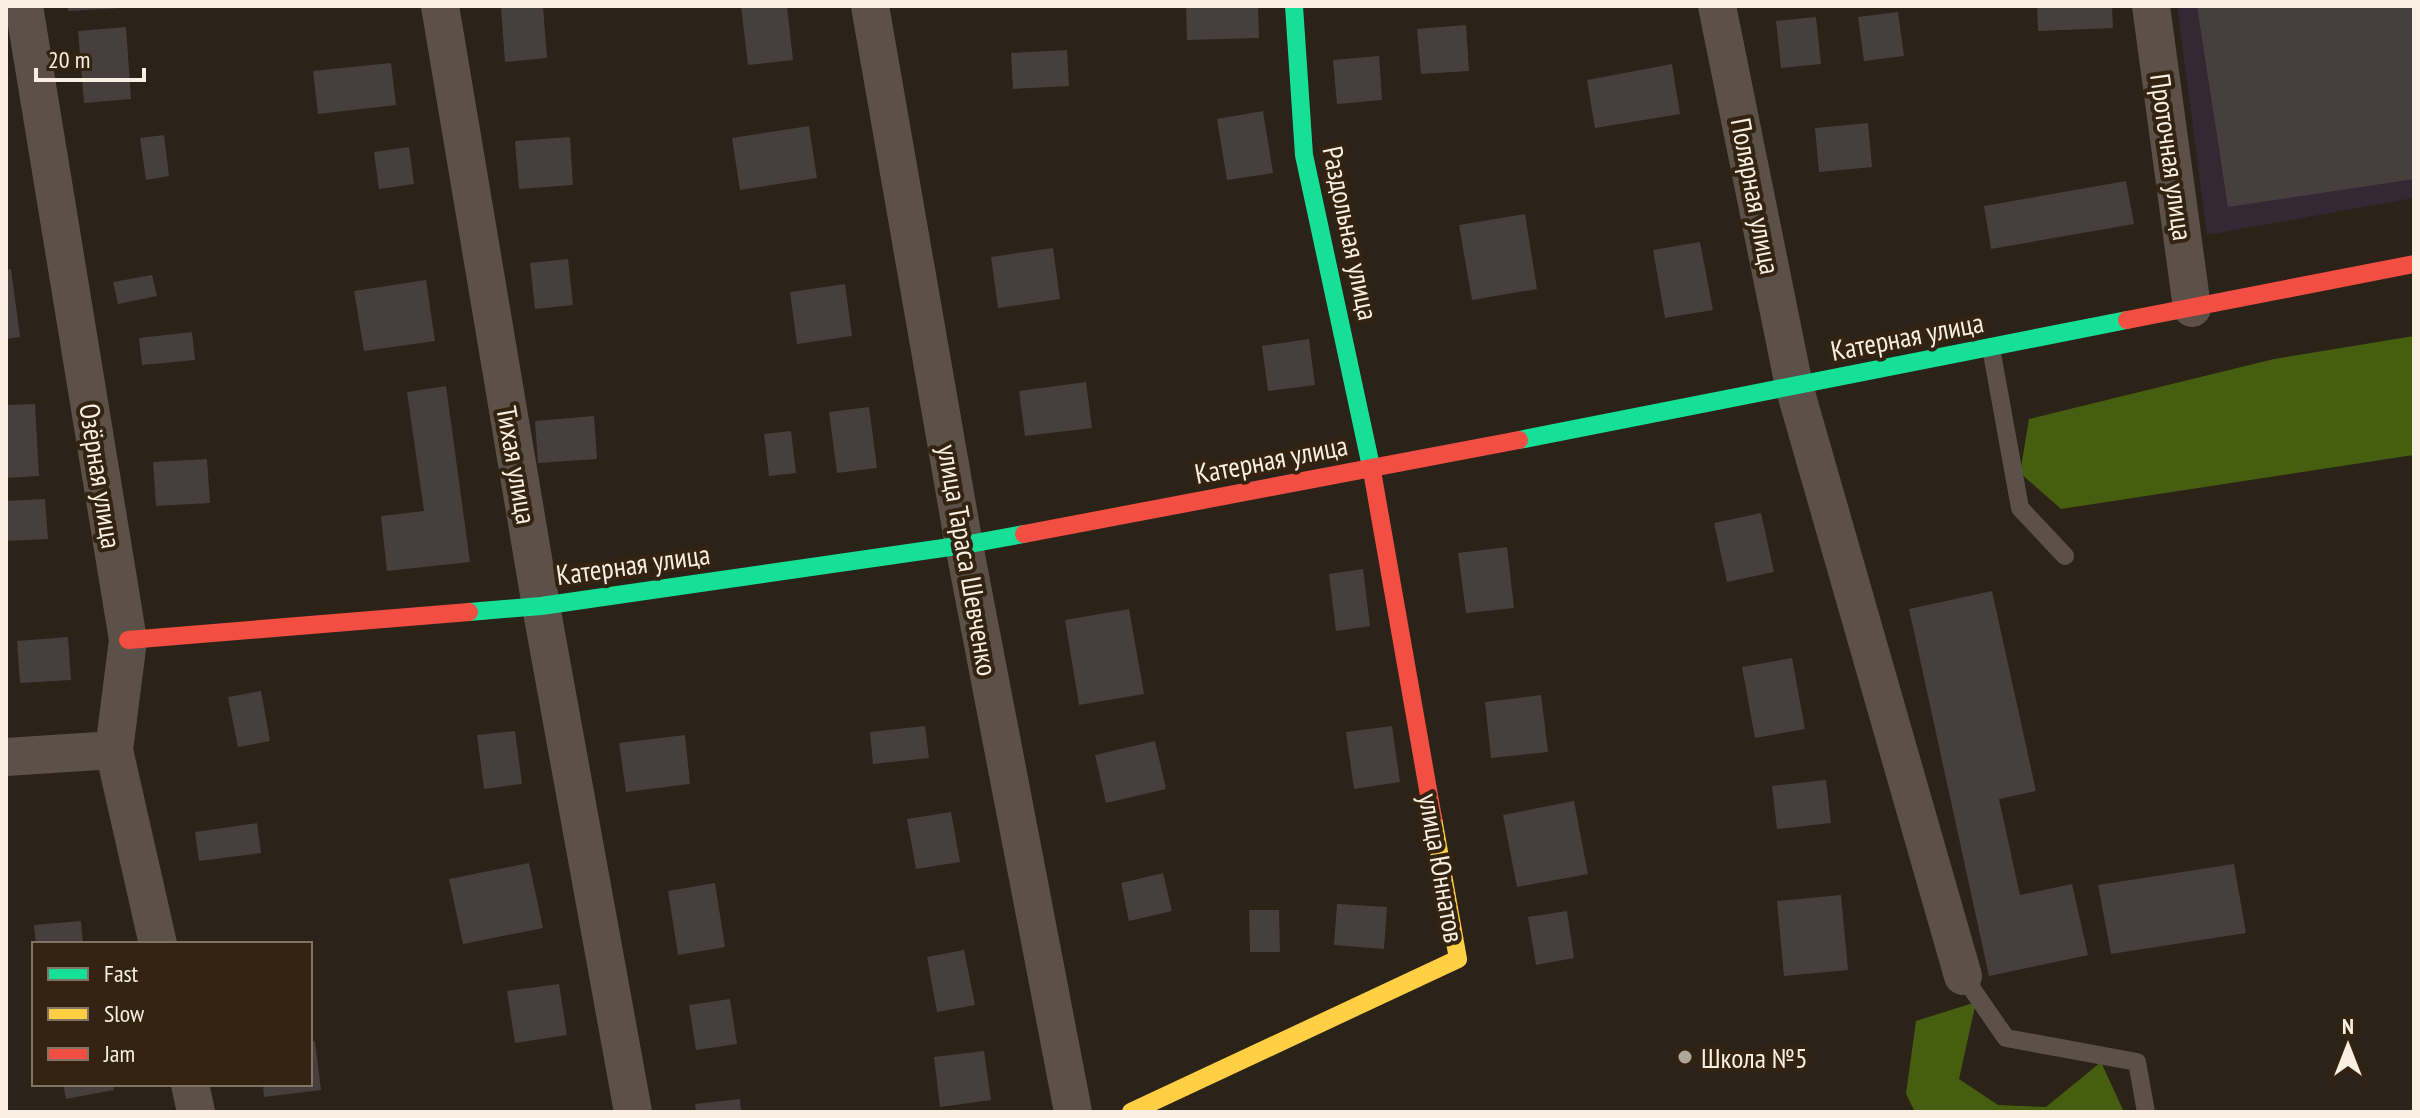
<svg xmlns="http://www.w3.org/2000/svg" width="2420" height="1118" font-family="'PT Sans Narrow',sans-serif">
  <rect width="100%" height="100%" fill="#2b2218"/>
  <!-- industrial -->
  <path fill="#342834" d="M2177 6H2414V198L2207 235Z"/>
  <!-- forest -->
  <path fill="#465e0f" d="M2414 336V455L2061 509 2020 473 2029 419 2274 359Z
    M1976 1002 1959 1079 1998 1105 2046 1107 2101 1062 2124 1112H1915L1906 1094 1916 1021Z"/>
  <!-- building -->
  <path fill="#473f3e" d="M68 6H123V8L68 11Z
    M543 6 547 58 505 62 501 8Z
    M741 6H787L793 60 748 65Z
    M1186 6H1258L1259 38 1187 40Z
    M2037 6H2112L2113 28 2038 31Z
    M2197 6H2414V179L2228 207Z
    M1898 12 1904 56 1864 61 1858 17Z
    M1816 17 1821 64 1781 68 1776 21Z
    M1466 25 1469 71 1421 74 1417 29Z
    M126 27 131 99 84 103 78 31Z
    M1067 50 1069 86 1013 89 1011 53Z
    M1379 56 1382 100 1337 104 1333 60Z
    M391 63 396 105 318 114 313 71Z
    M1672 64 1680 114 1595 128 1587 80Z
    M1263 111 1273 173 1227 180 1217 119Z
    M1868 123 1872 167 1819 172 1815 128Z
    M809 126 817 178 740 190 732 138Z
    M164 135 169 176 146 180 140 138Z
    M570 137 573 185 519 189 515 141Z
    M409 147 414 184 379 189 374 152Z
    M2126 181 2134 224 1991 249 1984 206Z
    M1525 214 1537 289 1472 300 1459 225Z
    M1700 242 1713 310 1665 318 1653 250Z
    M1053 248 1060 299 998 308 991 257Z
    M568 259 573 305 535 309 530 263Z
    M11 269 20 337 6 339V270Z
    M152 275 157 296 118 304 113 282Z
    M426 280 435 341 364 351 354 291Z
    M845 284 852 336 797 344 790 292Z
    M192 332 195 360 142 365 139 338Z
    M1309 339 1315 385 1268 391 1262 346Z
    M1086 382 1092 428 1025 436 1019 391Z
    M446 386 470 562 387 571 381 516 424 511 407 392Z
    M35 404 39 476 6 478V405Z
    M869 407 877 468 837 473 829 412Z
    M594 416 597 459 538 463 535 421Z
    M791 431 796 473 769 476 764 434Z
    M207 459 210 503 156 506 153 462Z
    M45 499 48 539 6 541V501Z
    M1761 513 1774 572 1727 582 1714 523Z
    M1507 547 1514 608 1466 613 1458 553Z
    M1363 569 1370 626 1336 631 1329 574Z
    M1992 591 2036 791 1999 799 2020 895 2072 884 2088 955 1989 976 1909 609Z
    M1129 609 1144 694 1079 705 1065 620Z
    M68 637 71 680 20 683 17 641Z
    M1792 658 1805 729 1755 738 1742 667Z
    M261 691 270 741 238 747 228 697Z
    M1541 695 1548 752 1491 758 1485 702Z
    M925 726 929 758 873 764 870 732Z
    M1392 726 1400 782 1354 789 1346 732Z
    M515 731 522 784 484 789 477 735Z
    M685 735 690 784 626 792 619 743Z
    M1155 741 1166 789 1106 803 1095 755Z
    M1826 780 1831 823 1777 829 1772 786Z
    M1574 801 1588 874 1517 887 1503 815Z
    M951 812 960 862 916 869 907 819Z
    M257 823 261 853 199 861 195 832Z
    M529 863 543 928 463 944 449 879Z
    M2234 864 2246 933 2111 954 2098 885Z
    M1163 873 1172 911 1129 921 1121 883Z
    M715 883 725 947 678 955 668 891Z
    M1841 895 1848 970 1784 976 1777 901Z
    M1337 904 1387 907 1384 949 1334 945Z
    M1249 910H1279L1280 952H1250Z
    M1567 911 1574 958 1536 965 1528 917Z
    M81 921 83 944H36L34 925Z
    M964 950 975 1005 937 1012 927 957Z
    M559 984 567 1035 515 1043 507 991Z
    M730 999 737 1044 696 1050 689 1005Z
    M315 1041 321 1090 264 1097 263 1084H310V1042Z
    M984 1051 991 1100 940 1107 934 1057Z
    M63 1084H113L114 1090 66 1099Z
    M740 1099 741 1112H696L695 1104Z"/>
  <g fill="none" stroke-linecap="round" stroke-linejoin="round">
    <!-- lane -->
    <path stroke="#5b5148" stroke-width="18" d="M1991 348 2020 508 2065 556
      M1963 976 2006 1038 2137 1062 2146 1112"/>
    <!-- street -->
    <path stroke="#5b5148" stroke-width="38" d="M24 6 128 640 114 750 158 944
      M440 6 541 606 633 1112
      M870 6 964 545 1073 1112
      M1717 6 1794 386 1963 976
      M2151 6 2192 308
      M6 757 114 750
      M190 1084 196 1112"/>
    <!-- fast -->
    <path stroke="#16e098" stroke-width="18" d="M1294 6 1304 155 1372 471
      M1519 440 2127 320
      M469 612 541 606 964 545 1024 534"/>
    <!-- slow -->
    <path stroke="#ffcf43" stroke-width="18" d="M1131 1112 1458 959 1433 818"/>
    <!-- jam -->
    <path stroke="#f24e42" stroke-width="18" d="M2127 320 2414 264
      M1372 471 1433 818
      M1024 534 1519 440
      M128 640 469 612"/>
  </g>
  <!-- markers -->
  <circle fill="#b0a79b" stroke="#332310" stroke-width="3" cx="1685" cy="1057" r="8"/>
  <g text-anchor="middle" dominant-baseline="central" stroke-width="8" stroke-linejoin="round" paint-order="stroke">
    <!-- street labels -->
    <g font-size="28" fill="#f8eee2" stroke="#332310">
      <text transform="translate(2172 157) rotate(82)">Проточная улица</text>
      <text transform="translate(1756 196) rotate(79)">Полярная улица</text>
      <text transform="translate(1351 233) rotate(78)">Раздольная улица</text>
      <text transform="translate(1907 336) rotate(-11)">Катерная улица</text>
      <text transform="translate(1271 459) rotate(-11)">Катерная улица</text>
      <text transform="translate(517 465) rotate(80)">Тихая улица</text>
      <text transform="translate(101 476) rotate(81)">Озёрная улица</text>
      <text transform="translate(968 560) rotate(80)">улица Тараса Шевченко</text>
      <text transform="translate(633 564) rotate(-8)">Катерная улица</text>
      <text transform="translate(1442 868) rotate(80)">улица Юннатов</text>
    </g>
    <!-- poi labels -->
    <g font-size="28" fill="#f8eee2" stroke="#332310" text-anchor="start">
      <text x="1701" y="1057">Школа №5</text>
    </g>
  </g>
  <!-- border -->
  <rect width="2420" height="1118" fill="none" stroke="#f8eee2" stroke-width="16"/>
  <!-- legend -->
  <rect x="32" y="942" width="280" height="144" fill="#332310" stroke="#827464" stroke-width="2"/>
  <rect x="48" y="968" width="40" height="12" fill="#16e098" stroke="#827464" stroke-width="2"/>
  <text x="104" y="982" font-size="24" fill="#f8eee2">Fast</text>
  <rect x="48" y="1008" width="40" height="12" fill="#ffcf43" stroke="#827464" stroke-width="2"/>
  <text x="104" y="1022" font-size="24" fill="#f8eee2">Slow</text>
  <rect x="48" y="1048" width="40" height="12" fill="#f24e42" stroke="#827464" stroke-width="2"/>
  <text x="104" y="1062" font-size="24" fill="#f8eee2">Jam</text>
  <!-- north arrow -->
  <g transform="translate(2348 1046)" stroke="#332310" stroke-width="6" paint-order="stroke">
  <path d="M0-6L14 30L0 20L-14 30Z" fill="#f8eee2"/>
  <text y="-12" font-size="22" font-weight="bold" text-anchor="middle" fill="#f8eee2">N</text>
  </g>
  <!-- scale -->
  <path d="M36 68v12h108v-12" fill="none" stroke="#f8eee2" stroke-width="4"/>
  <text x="48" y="68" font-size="24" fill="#f8eee2" stroke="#332310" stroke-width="6" paint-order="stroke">20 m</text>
</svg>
